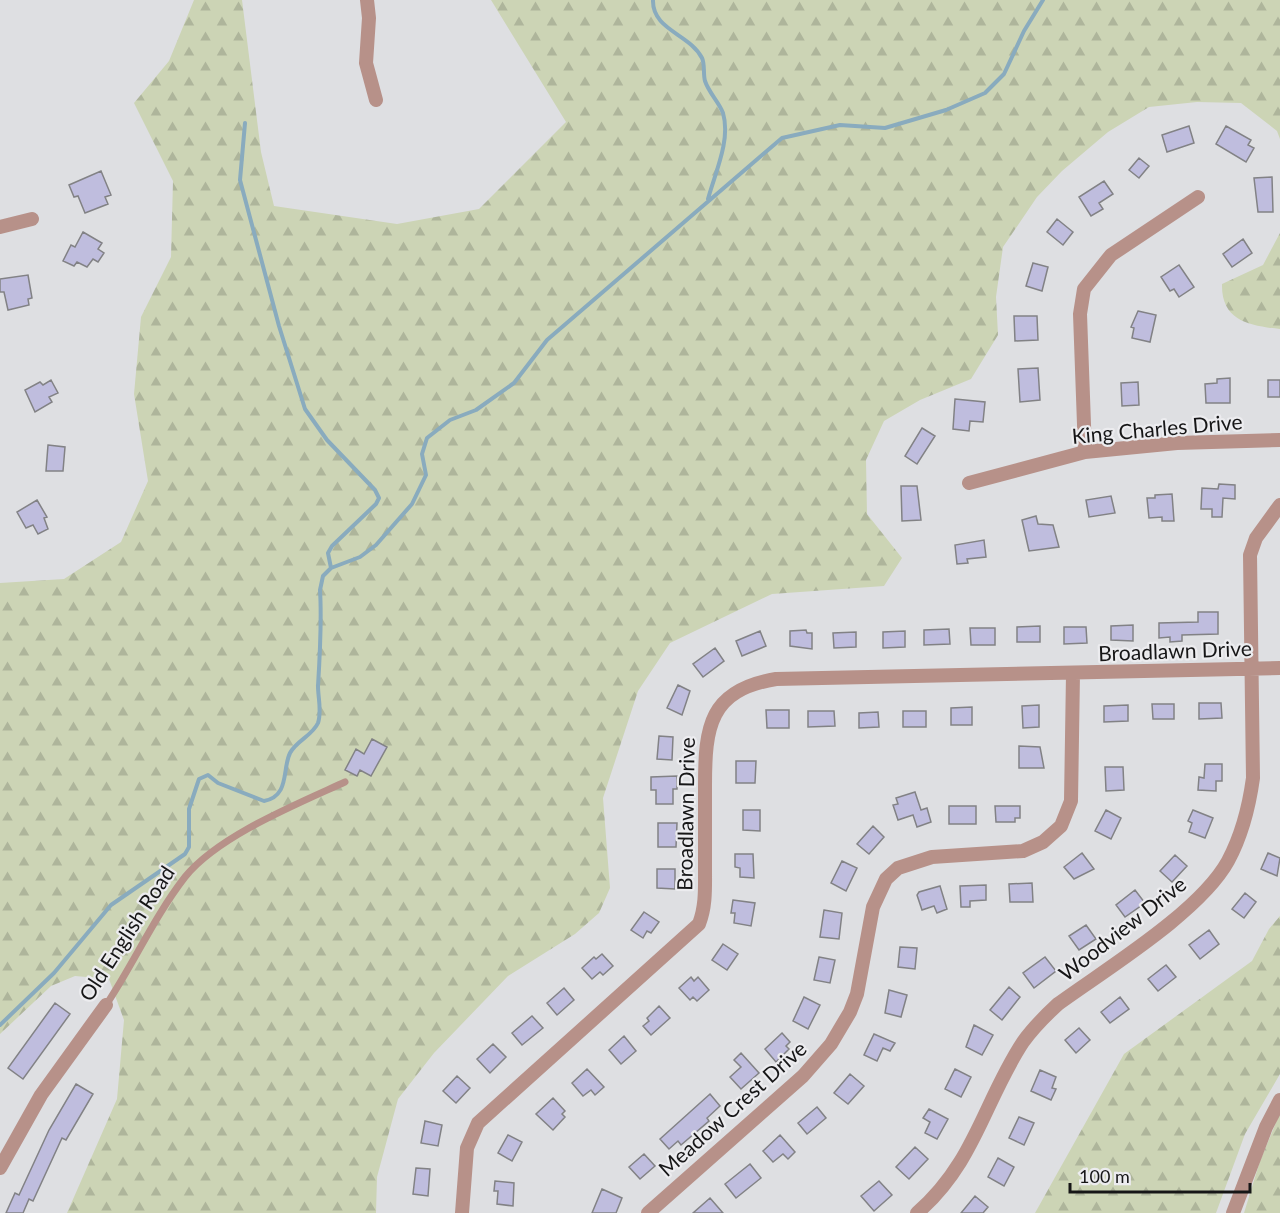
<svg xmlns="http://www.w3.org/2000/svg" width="1280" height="1213" font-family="Lato,sans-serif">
  <defs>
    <pattern id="forest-firs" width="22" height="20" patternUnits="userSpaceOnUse" patternTransform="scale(1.5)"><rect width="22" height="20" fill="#ccd4b5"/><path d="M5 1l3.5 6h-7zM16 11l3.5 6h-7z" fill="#aeb59b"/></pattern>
  </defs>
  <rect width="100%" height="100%" fill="#dedfe2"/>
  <!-- forest -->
  <path fill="url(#forest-firs)" d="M194 0H242L261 152 274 206 397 224 479 209 566 122 491 0H1280V139L1277 131 1241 103 1197 102 1149 107 1108 132 1062 171 1037 197 1003 247 996 297 998 335 971 379 920 400 884 421 866 460 867 514 902 558 884 586 772 594 670 643 638 691 603 798 610 888 599 913 575 934 508 976 434 1053 398 1099 377 1177 376 1213H67L117 1099 124 1020 109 979 75 976 51 986 0 1034V583L64 579 121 542 148 481 134 394 141 317 171 257 173 181 134 103 169 61Z
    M1280 233V329C1250 326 1221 321 1222 284L1263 265Z
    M1280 916V1074L1245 1134 1216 1213H1035L1124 1054 1252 961 1269 929Z
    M1280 1113V1213H1244L1260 1161Z"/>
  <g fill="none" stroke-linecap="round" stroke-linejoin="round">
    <!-- stream -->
    <path stroke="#89abbe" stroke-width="4" d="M653 0C652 30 690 34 702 58 705 64 703 74 705 81 709 93 719 102 723 113 731 140 715 173 708 199
      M245 123 240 180 279 326 305 409 327 440 375 490 379 498 376 504 332 546 328 553 331 568
      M0 1025 54 973 111 905 185 854 189 847V809L199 779 208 775 218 783 264 801C290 796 282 769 290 753 297 740 312 736 318 723 322 711 318 698 318 686 320 654 322 622 320 590L323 576 331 568 360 557 376 545 412 504 426 475 422 454 427 438 450 420 476 410 514 383 547 340 782 138 840 125 885 128 946 110 985 93 1004 74 1024 31 1043 0"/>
  </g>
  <!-- building -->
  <path fill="#bfbdde" stroke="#828285" stroke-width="1.5" d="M1189 126 1194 143 1167 152 1162 135Z
    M1226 126 1251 140 1248 145 1254 148 1246 162 1216 144Z
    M1139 158 1149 166 1139 178 1129 170Z
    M101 171 111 195 105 197 108 204 85 213 78 196 74 197 69 185Z
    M1272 177 1273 212H1258L1254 178Z
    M1104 181 1113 194 1099 203 1103 209 1091 216 1079 197Z
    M1057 219 1073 232 1063 245 1047 232Z
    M83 232 102 243 98 249 104 253 98 262 93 259 87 267 77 262 74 266 63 261 71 245 75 247Z
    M1243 239 1252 253 1232 267 1223 254Z
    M1033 263 1048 267 1042 291 1026 286Z
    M1179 265 1194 287 1179 297 1174 289 1170 291 1161 277Z
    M28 275 32 298 28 299 29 305 8 310 4 292H0V279Z
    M1138 311 1156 315 1150 342 1132 338 1134 328 1131 327Z
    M1014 316H1037L1038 340 1015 341Z
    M1038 368 1040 400 1020 402 1018 369Z
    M1230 378V403H1206L1205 384 1217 383V379Z
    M51 380 58 393 49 397 52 402 35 412 25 390 40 382 43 385Z
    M1268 380H1280V397H1268Z
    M1138 382 1139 405 1122 406 1121 383Z
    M955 399 985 402 983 422 970 421 969 431 953 429Z
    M922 428 935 436 917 464 905 456Z
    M48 445 65 447 63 471H46Z
    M1219 484 1235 485V499L1223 498 1222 517H1212V509H1201L1202 488 1218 489Z
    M901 486H917L921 520 902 521Z
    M1172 494 1174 521H1162V517L1149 518 1147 498H1155V495Z
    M1111 496 1115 513 1089 517 1086 500Z
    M37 500 47 517 44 518 48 529 38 534 33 525 26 528 17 512Z
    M1036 516 1038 524 1053 525 1059 547 1029 551 1022 520Z
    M984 540 986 557 967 559 968 563 957 564 955 545Z
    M1198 612H1218V634L1182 635V641L1170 642V637L1159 638V623L1198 622Z
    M1133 625V641L1111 640V626Z
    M1040 626V642H1017V627Z
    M1064 627H1086L1087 643 1064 644Z
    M970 628H995V645H971Z
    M949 629 950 644 924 645V630Z
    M806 630 807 633H812V649L790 646V631Z
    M760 631 766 646 742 656 736 641Z
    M905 631V647L883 648V632Z
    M856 632V647L834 648 833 633Z
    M715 648 724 661 703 677 693 664Z
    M678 685 690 691 682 715 667 708Z
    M1199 703H1221L1222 718 1199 719Z
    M1152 704H1174V719H1153Z
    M1039 705V727L1023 728 1022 706Z
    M1128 705V721L1104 722V706Z
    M972 707V725H951V708Z
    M766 710H789V728H767Z
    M808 711H834L835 726 808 727Z
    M903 711H926V727H903Z
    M878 712 879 727 859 728V713Z
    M659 736 673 737 672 760 657 759Z
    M372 739 387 747 371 776 360 770 357 776 345 770 356 749 364 754Z
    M1019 746 1040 747 1044 768H1019Z
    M736 761H756L755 783H736Z
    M1205 764H1222V781H1216V791L1198 790 1199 777 1204 778Z
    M1105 767H1123L1124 790 1106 791Z
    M677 776V789H673V804H656V790H651V777Z
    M915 792 921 810 927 808 931 822 917 827 913 815 898 820 893 805 898 804 896 798Z
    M949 806H976V824H949Z
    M995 806H1020V818H1015V822H996Z
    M743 810H760V831L743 830Z
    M1106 810 1121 818 1111 839 1095 831Z
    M1193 810 1213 818 1205 838 1189 832 1192 823 1188 821Z
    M658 823H677L676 847H658Z
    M873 826 884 837 869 854 857 844Z
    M1082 853 1094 869 1074 879 1064 867Z
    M1268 853 1280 858 1277 876 1261 869Z
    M735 854H753L754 878 740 877V868L735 867Z
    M1175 855 1187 866 1172 882 1160 871Z
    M842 861 857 868 846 891 831 883Z
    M657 869H675V889L657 888Z
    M1032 883 1033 902H1010L1009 884Z
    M986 885V900L970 901V907H961L960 886Z
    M940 886 947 909 937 913 934 906 922 910 917 895 919 892Z
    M1135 890 1145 903 1125 917 1116 905Z
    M1245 893 1256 902 1244 918 1232 909Z
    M733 900 755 903 751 926 734 923 735 913H731Z
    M824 910 842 913 839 939 820 937Z
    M644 912 659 922 651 933 647 931 643 938 631 930Z
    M1086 925 1096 939 1079 950 1069 936Z
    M1209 930 1219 944 1200 959 1189 945Z
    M723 944 738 954 727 970 712 960Z
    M900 947 917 948 915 969 898 967Z
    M602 954 613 966 603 975 600 972 592 979 582 968 594 957 596 959Z
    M819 957 835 960 830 983 814 980Z
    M1045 957 1056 971 1034 988 1023 973Z
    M1166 965 1176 977 1158 991 1148 979Z
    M691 977 694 981 698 977 709 990 697 1001 693 997 690 1000 679 988Z
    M1009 987 1020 997 1002 1020 990 1010Z
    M564 988 574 1000 557 1015 547 1003Z
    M889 990 907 995 901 1017 885 1013Z
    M804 997 820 1005 808 1029 793 1021Z
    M1120 997 1129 1009 1110 1023 1101 1012Z
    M55 1003 70 1014 23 1079 8 1068Z
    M659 1006 670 1018 651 1035 643 1026 649 1021 647 1018Z
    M532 1016 543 1028 522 1045 512 1033Z
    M974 1025 993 1035 982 1055 966 1047Z
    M1079 1028 1090 1040 1076 1053 1065 1040Z
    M782 1033 790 1042 786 1046 789 1049 776 1062 765 1049Z
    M874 1034 895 1043 890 1051 883 1048 877 1061 864 1055Z
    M624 1036 636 1051 621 1064 609 1050Z
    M493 1044 506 1057 490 1073 477 1059Z
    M741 1053 759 1073 741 1089 730 1077 741 1067 734 1060Z
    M587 1069 604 1087 595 1095 591 1090 583 1096 572 1083Z
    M955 1069 971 1077 961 1097 945 1089Z
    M1040 1070 1056 1077 1052 1088 1056 1089 1051 1100 1031 1091Z
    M850 1074 864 1086 848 1104 834 1093Z
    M457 1076 470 1088 456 1103 443 1091Z
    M76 1084 93 1094 66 1140 62 1138 33 1201 29 1199 23 1213H6L15 1193 19 1195 49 1130Z
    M710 1094 720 1106 707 1118 709 1121 681 1145 678 1141 669 1149 660 1139Z
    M553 1098 565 1111 562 1114 565 1117 553 1130 536 1114Z
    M817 1107 826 1118 807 1134 798 1123Z
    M929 1109 948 1119 937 1139 925 1133 930 1122 923 1118Z
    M1019 1117 1034 1123 1024 1145 1009 1138Z
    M425 1121 442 1125 438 1146 421 1143Z
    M508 1135 522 1142 512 1161 498 1153Z
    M780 1135 795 1152 788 1159 783 1154 773 1162 763 1151Z
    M915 1147 928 1159 909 1179 896 1167Z
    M644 1154 655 1166 640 1179 629 1167Z
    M998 1158 1014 1167 1004 1186 988 1177Z
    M750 1164 761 1178 736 1198 725 1184Z
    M416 1168 430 1169 428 1196 413 1194Z
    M495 1181 514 1183 513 1206 497 1204 498 1191H494Z
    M879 1181 892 1195 874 1211 861 1196Z
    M602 1189 622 1198 616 1213H592Z
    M975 1196 988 1207 983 1213H961Z
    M710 1198 723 1213H693Z"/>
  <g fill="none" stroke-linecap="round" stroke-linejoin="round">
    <!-- service -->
    <path stroke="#b79189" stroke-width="7" d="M106 1005C134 963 154 917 185 877 218 836 297 804 345 782"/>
    <!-- minor -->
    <path stroke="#b79189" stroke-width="14" d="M367 0 369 18 366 63 376 100
      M0 227 32 219
      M1085 452 1080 314 1084 289 1111 255 1198 197
      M969 483 1085 452 1177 443 1280 440
      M0 1168 41 1095 106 1005
      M462 1213 467 1148 478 1123 699 924C706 906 705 888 705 869 705 842 705 814 705 786 705 727 709 690 776 679L1280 668
      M648 1213 803 1076 831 1044 850 1012 857 994 873 907 886 879 898 868 932 857 1023 851 1043 842 1061 826 1071 801 1073 674
      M917 1213C975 1163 984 1101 1023 1042 1033 1028 1045 1016 1058 1004 1106 969 1200 912 1228 861 1242 835 1249 807 1253 778L1250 555 1256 538 1280 505
      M1233 1213 1266 1127 1280 1100"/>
  </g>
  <g text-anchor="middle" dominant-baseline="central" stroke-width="4.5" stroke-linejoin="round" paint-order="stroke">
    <!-- street labels -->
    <g font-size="21" fill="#161617" stroke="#ececef">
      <text transform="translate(1157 428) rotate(-5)">King Charles Drive</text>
      <text transform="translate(1175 650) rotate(-2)">Broadlawn Drive</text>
      <text transform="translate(685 814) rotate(-89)">Broadlawn Drive</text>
      <text transform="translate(1122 928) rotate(-38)">Woodview Drive</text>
      <text transform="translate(126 933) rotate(-57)">Old English Road</text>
      <text transform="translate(732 1108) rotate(-42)">Meadow Crest Drive</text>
    </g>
  </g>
  <!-- scale -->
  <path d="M1070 1183v9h180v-9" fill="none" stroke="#161617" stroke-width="3"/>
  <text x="1079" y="1183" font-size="18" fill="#161617" stroke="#ececef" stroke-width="4.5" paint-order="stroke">100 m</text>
</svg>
